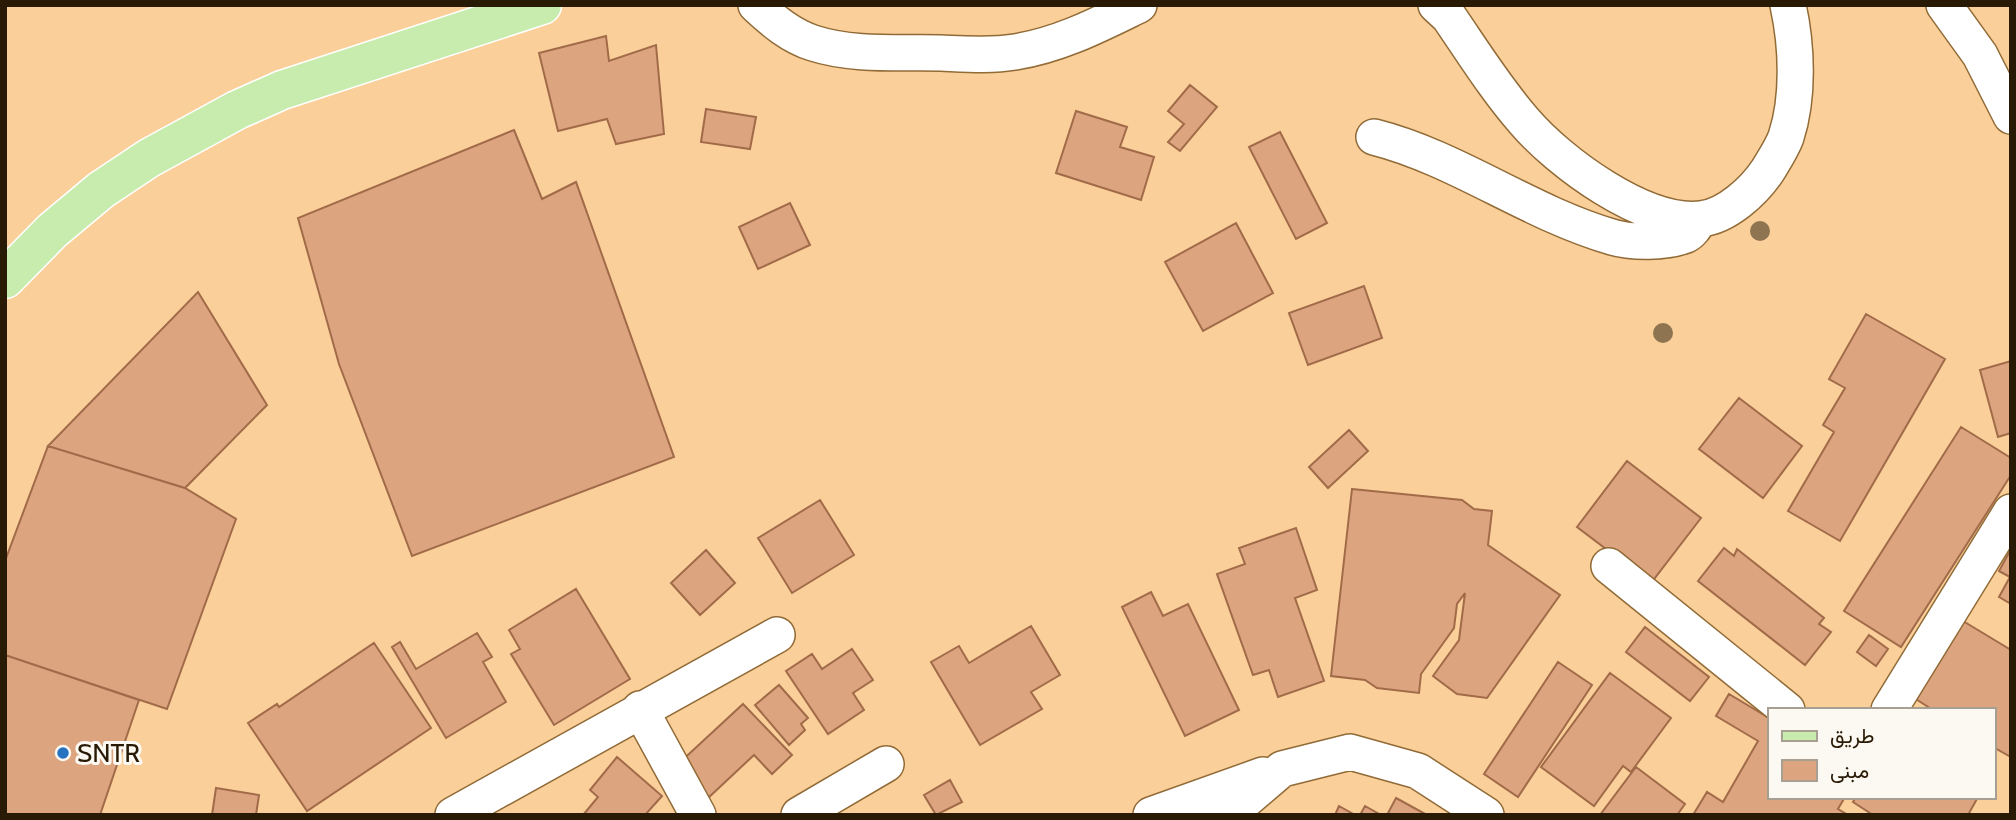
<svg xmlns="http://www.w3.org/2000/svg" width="2016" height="820" font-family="Cabin,Vazirmatn,sans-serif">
  <rect width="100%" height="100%" fill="#facf99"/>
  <!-- building -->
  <path fill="#dda480" stroke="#a16b49" stroke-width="2" d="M606 36 609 61 656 45 664 134 616 144 607 119 558 131 539 53Z
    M1190 85 1217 107 1180 151 1168 142 1184 124 1168 111Z
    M706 109 756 117 750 149 701 142Z
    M1076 111 1127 127 1120 147 1154 157 1141 200 1056 173Z
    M514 130 542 199 576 182 674 457 412 556 339 364 298 218Z
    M1280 132 1327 223 1296 239 1249 147Z
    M790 203 810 245 758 269 739 227Z
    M1236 223 1273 293 1203 331 1165 262Z
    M1364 286 1382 338 1308 365 1289 313Z
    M198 292 267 405 185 488 48 446Z
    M1866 314 1945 359 1840 541 1788 511 1834 432 1823 425 1845 388 1829 379Z
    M2011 361V433L1998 437 1980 370Z
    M1739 398 1802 446 1763 498 1699 449Z
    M1961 427 2011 458V475L1901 647 1844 611Z
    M1349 430 1368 451 1328 488 1309 467Z
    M48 446 185 488 236 519 167 709 5 655V561Z
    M1627 461 1701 518 1651 583 1577 527Z
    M1352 489 1462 500 1474 509 1492 511 1488 545 1560 595 1487 698 1457 694 1433 676 1459 640 1465 593 1457 604 1454 628 1421 674 1419 693 1377 688 1365 680 1331 676Z
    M820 500 854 555 792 593 758 538Z
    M1296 528 1317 590 1295 598 1324 681 1278 697 1269 670 1253 675 1217 574 1245 564 1239 548Z
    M1724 548 1734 556 1737 549 1824 618 1819 624 1831 632 1805 665 1698 581Z
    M2011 549V604L1999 597 2010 577 1999 571Z
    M706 550 735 583 700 615 671 583Z
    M576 589 630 679 554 725 511 654 520 649 509 630Z
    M1151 592 1163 616 1188 604 1239 710 1185 736 1122 607Z
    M1958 618 2011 650V757L1993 747V710H1933L1911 696Z
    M1031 626 1060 675 1031 692 1042 709 980 745 931 662 959 646 969 663Z
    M1645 627 1709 677 1690 701 1626 652Z
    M477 633 492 657 483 662 506 702 446 738 392 647 400 642 416 669Z
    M1869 635 1888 649 1876 666 1857 652Z
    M374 643 431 728 307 811 248 723 277 704 279 707Z
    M852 649 873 680 853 693 864 710 828 734 786 671 812 654 822 669Z
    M5 655 139 700 100 815H5Z
    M1558 662 1592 685 1518 797 1484 774Z
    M1610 673 1671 718 1631 772 1623 766 1594 806 1541 767Z
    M779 685 808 718 801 724 805 730 789 745 755 705Z
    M1729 694 1769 718V797H1845L1838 809 1848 815H1693L1707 792 1723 802 1758 741 1716 716Z
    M743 704 792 755 772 774 754 755 707 799 676 766Z
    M617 757 662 796 645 815H583L598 797 590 790Z
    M1636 767 1685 804 1677 815H1600Z
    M950 780 962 802 936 815 924 795Z
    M216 788 259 795 256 815H212Z
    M1856 797H1978L1968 815H1873L1853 802Z
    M1396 798 1427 815H1387Z
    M1339 806 1355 815H1335Z
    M1365 806 1381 815H1360Z"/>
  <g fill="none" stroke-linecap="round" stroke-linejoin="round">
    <defs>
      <path id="minor" d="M756 5C773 21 791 36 813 43 853 56 899 52 941 53 965 54 991 56 1015 52 1060 45 1100 24 1139 5
        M1436 5 1449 17C1473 52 1496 89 1524 121 1559 162 1644 225 1701 219 1727 216 1754 191 1768 170 1774 160 1782 148 1786 137 1799 97 1797 46 1788 5
        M1944 5 1980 55 2011 116
        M1374 137C1457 158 1529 213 1612 237 1632 243 1666 243 1686 235 1692 232 1696 225 1700 219
        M1609 566 1787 710
        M640 709 698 815
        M1889 710 2011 512
        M453 815 777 635
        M799 815 886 764
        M1151 815 1263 775
        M1228 815 1282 769 1350 752 1418 771 1486 815"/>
      <path id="major" d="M5 279 52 231 101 190 149 158 237 110 282 90 542 5"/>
    </defs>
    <!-- minor casing -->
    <use href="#minor" stroke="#916b37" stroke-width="38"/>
    <!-- major casing -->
    <use href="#major" stroke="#fff" stroke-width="41"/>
    <!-- minor -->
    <use href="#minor" stroke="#fff" stroke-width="35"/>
    <!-- major -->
    <use href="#major" stroke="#c8ecae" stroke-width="38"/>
  </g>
  <!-- trees -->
  <g fill="#8f7452">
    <circle cx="1760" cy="231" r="10"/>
    <circle cx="1663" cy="333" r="10"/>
  </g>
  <!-- markers -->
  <circle fill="#2572c1" stroke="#fcf8f2" stroke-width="2.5" cx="63" cy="753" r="7"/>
  <g text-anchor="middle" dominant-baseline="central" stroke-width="6" stroke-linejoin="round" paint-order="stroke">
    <!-- poi labels -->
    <g font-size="26" fill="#291a05" stroke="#fcf8f2" text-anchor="start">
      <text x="77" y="753">SNTR</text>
    </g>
  </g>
  <!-- border -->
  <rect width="2016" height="820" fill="none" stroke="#291a05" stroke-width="14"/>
  <!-- legend -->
  <rect x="1768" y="708" width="228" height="91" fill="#fcf8f2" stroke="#a89f93" stroke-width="2"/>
  <rect x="1782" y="731" width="35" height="10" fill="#c8ecae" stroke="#a89f93" stroke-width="2"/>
  <text x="1830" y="743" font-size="21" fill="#291a05">طريق</text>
  <rect x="1782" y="760" width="35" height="21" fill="#dda480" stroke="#a89f93" stroke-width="2"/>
  <text x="1830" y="778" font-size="21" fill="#291a05">مبنى</text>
</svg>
